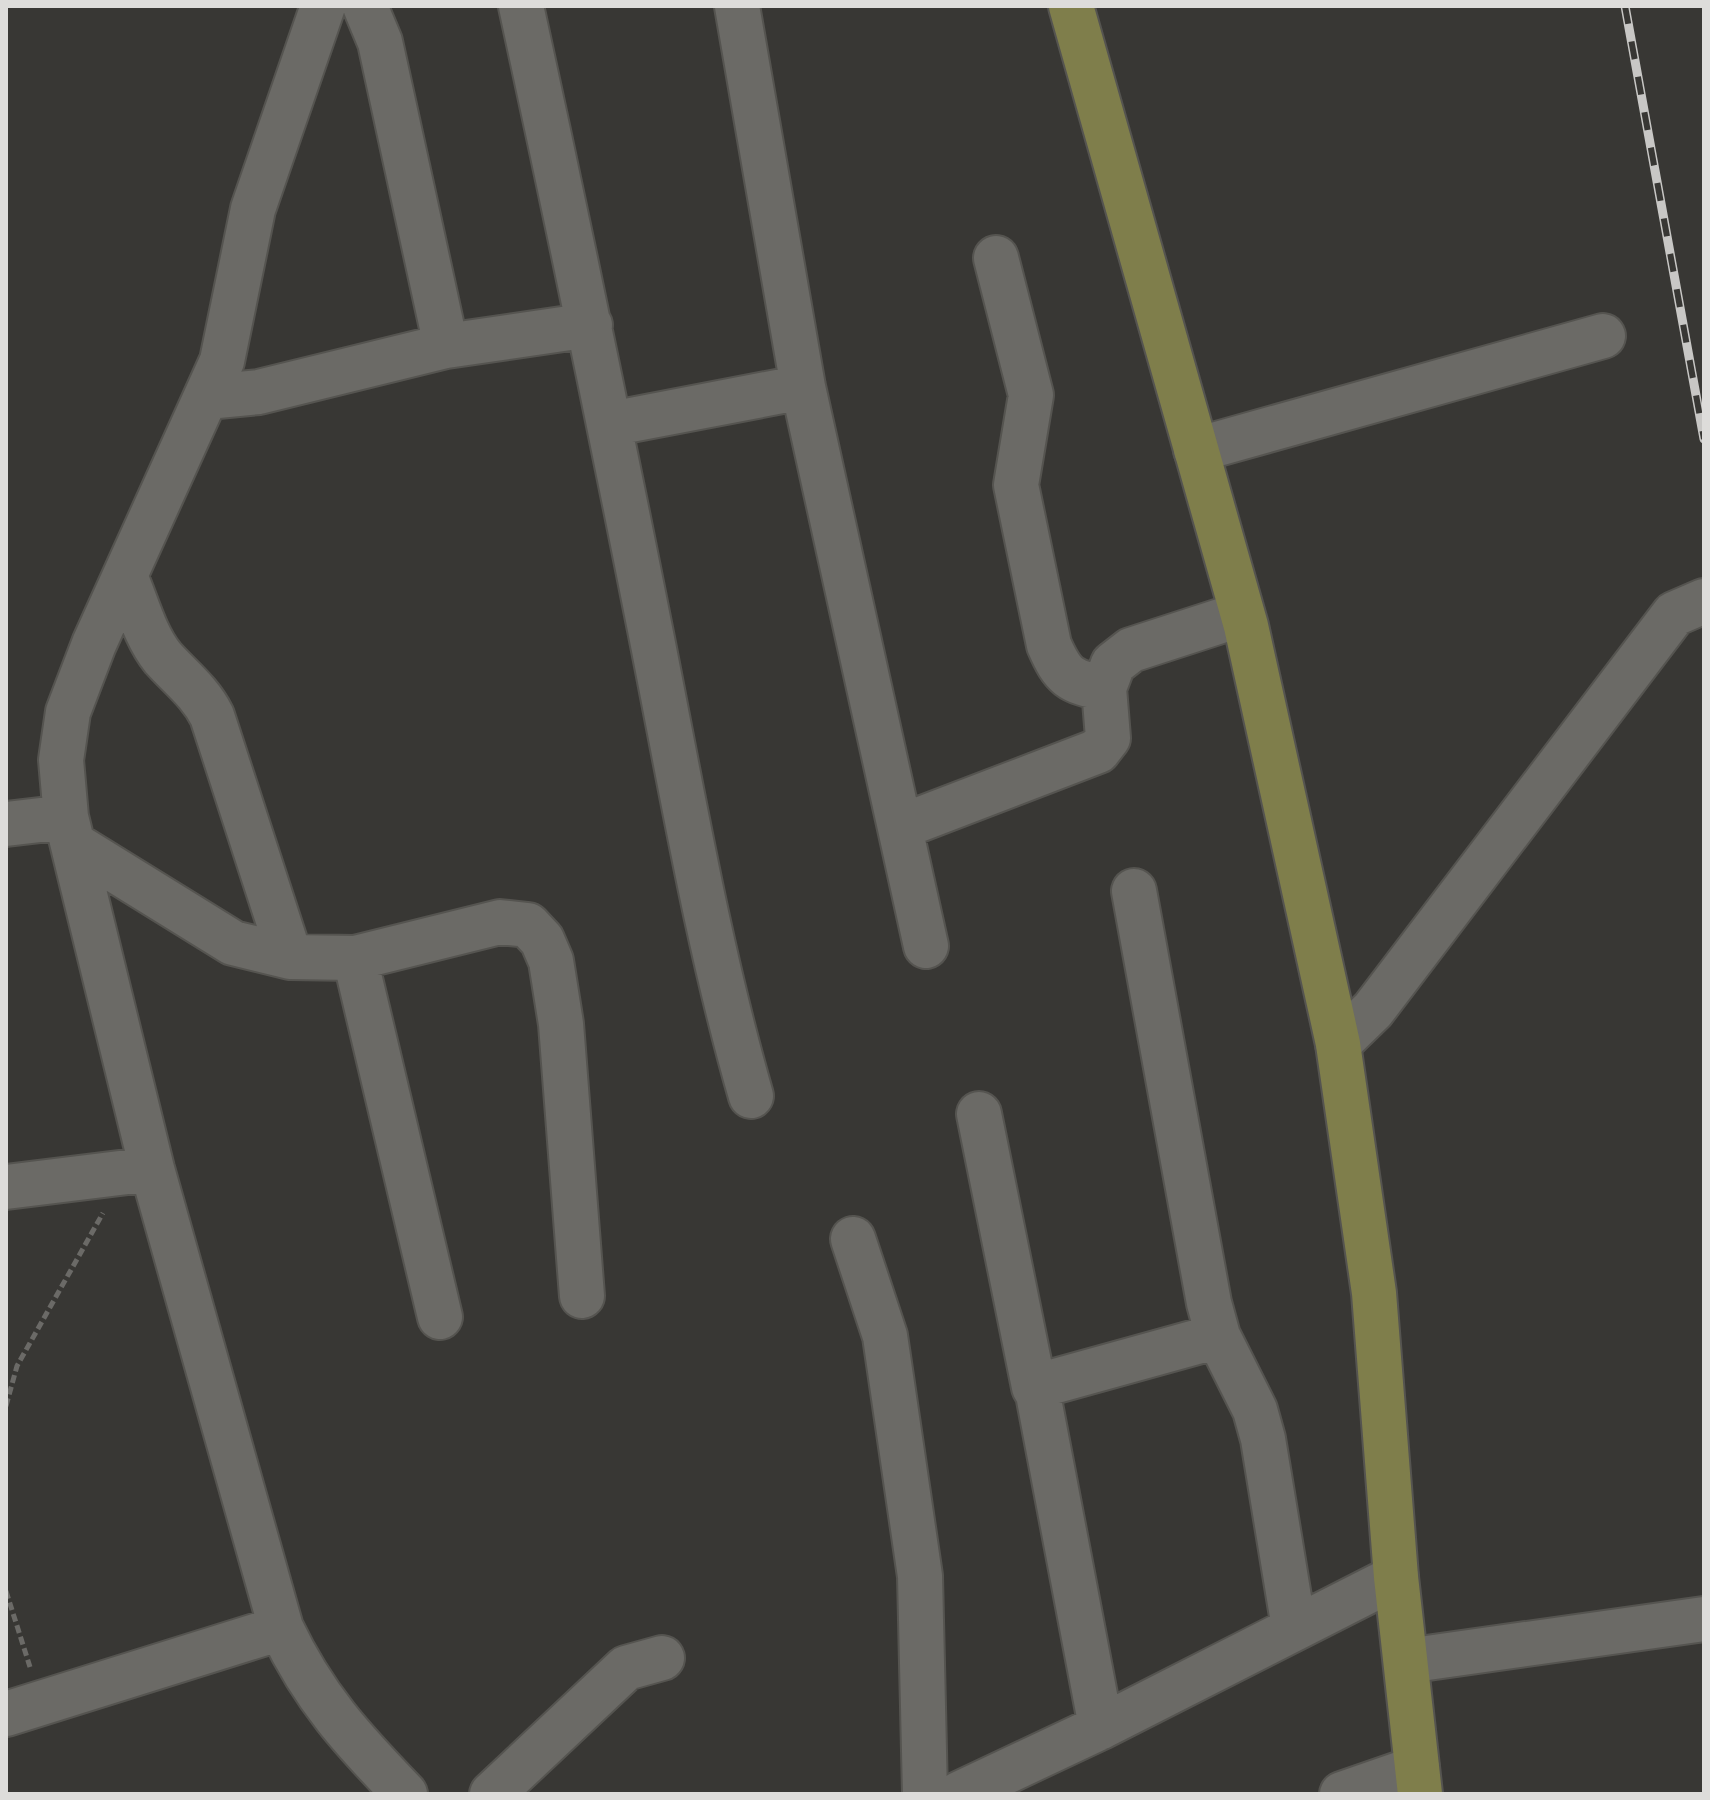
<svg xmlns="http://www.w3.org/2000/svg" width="1710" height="1800" font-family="Manrope,sans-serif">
  <rect width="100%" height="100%" fill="#383734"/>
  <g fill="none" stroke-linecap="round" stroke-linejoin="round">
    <defs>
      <path id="minor" d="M323 6 253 209 222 361 94 644 68 712 61 760 66 817 152 1169 281 1628C314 1698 352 1739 405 1794
        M365 6 380 42 446 346
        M521 6C566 213 609 421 650 629 681 785 707 943 751 1096
        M737 6 803 387 926 946
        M996 258 1031 395 1016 485 1049 645C1063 677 1070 682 1104 688
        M207 397 259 392 446 346 590 325
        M610 424 803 387
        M1196 450 1603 336
        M126 578C137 604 145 636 163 658 181 678 200 692 212 716L290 957
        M6 824 66 817
        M900 827 1098 751 1108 738 1104 688 1113 664 1131 650 1242 614
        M73 844 233 943 290 957 355 958 500 922 528 925 542 940 551 961 561 1024 582 1296
        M1134 891 1209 1303 1218 1336 1255 1410 1263 1439 1294 1628
        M355 958 440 1317
        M1338 1044 1373 1010 1674 614 1704 601
        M979 1114 1034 1387 1038 1394 1101 1727
        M6 1187 152 1169
        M853 1239 885 1336 920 1576 925 1794
        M1034 1387 1218 1336
        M1406 1661 1704 1619
        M6 1714 281 1628
        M492 1794 626 1668 662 1658
        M959 1794 1101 1727 1396 1577
        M1342 1794 1417 1768"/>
      <path id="major" d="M1071 6 1246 626 1338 1044 1374 1293 1396 1577 1420 1794"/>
    </defs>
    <!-- minor casing -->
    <use href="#minor" stroke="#555450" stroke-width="48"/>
    <!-- major casing -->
    <use href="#major" stroke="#555450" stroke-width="48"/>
    <!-- path -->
    <path stroke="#6b6a67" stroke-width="5" stroke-dasharray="8 4" stroke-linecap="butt" d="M6 1406 17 1366 103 1213
      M6 1591 30 1667"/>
    <!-- minor -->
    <use href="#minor" stroke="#6b6a66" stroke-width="44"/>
    <!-- major -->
    <use href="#major" stroke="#7f7e4b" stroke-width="44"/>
    <defs>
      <path id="rail" d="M1625 6 1704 439"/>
    </defs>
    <!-- rail casing -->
    <use href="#rail" stroke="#c8c7c5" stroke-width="9"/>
    <!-- rail -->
    <use href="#rail" stroke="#383734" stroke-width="6" stroke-dasharray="18" stroke-linecap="butt"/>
  </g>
  <!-- border -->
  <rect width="1710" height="1800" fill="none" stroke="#dddcda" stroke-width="16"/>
</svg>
